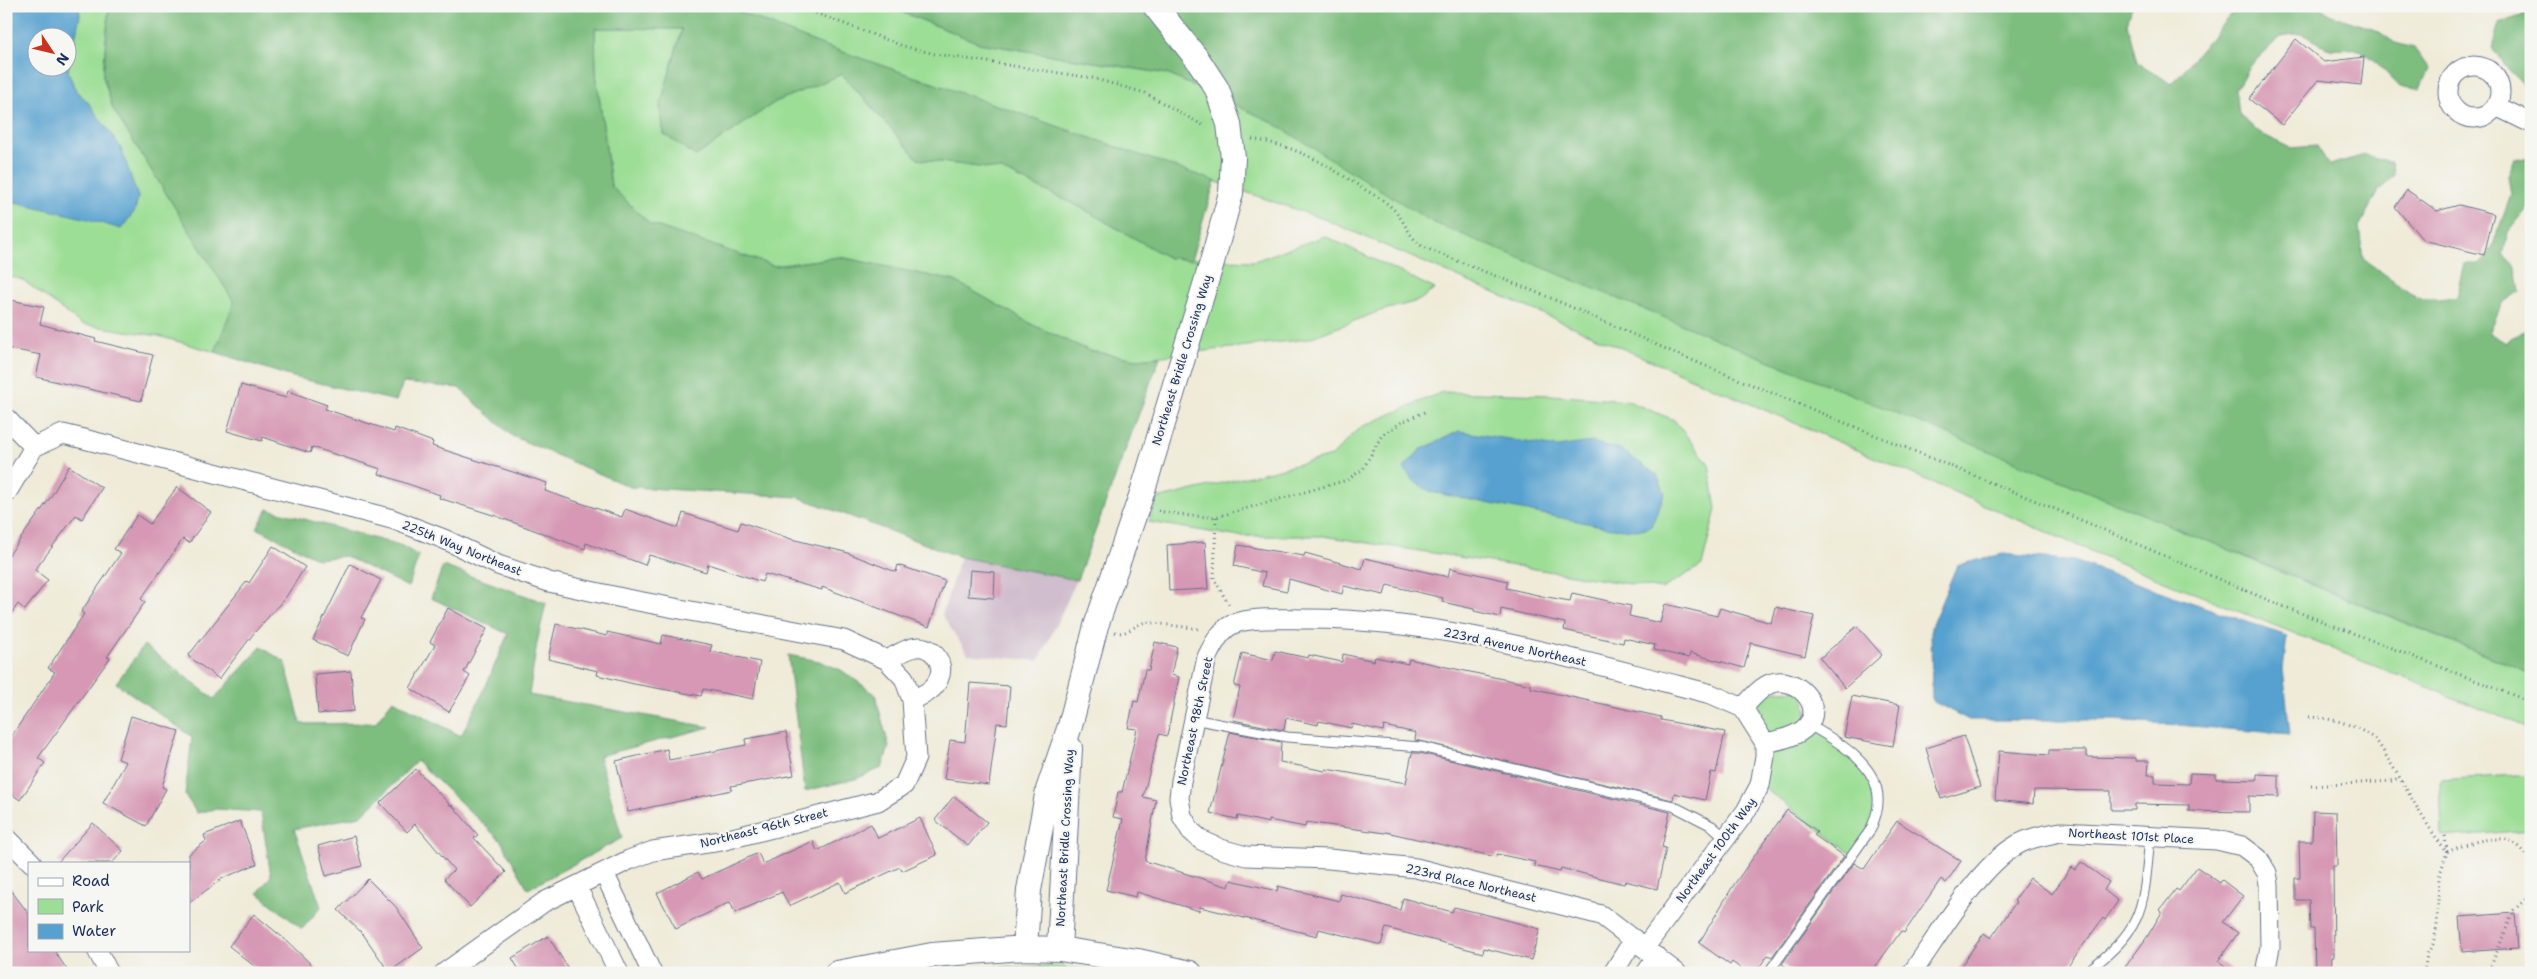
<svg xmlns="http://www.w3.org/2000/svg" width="2537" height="979" font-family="'Shantell Sans',sans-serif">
  <rect width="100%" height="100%" fill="#f6f6f2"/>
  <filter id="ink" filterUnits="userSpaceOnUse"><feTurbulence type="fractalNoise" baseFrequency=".02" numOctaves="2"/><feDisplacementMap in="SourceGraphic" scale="10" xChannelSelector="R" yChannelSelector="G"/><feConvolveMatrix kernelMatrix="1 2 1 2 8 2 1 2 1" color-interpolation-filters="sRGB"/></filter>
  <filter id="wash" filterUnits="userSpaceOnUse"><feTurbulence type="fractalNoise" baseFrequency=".0096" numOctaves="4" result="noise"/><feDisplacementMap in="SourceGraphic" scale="20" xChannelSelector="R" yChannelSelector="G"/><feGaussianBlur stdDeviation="1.12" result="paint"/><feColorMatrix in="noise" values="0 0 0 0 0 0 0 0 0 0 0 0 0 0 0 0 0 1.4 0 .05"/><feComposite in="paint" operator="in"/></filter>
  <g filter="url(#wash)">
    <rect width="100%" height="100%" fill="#efebd8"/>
    <!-- industrial -->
    <path fill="#d0bdcd" d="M960 557 1077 580 1039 661 968 654 942 615Z"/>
    <!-- green -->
    <path fill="#9cde95" stroke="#5c867a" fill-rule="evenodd" d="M6 6H109L103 76 113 109 235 302 215 352 159 336 81 324 23 280 6 275ZM38 38H68V68H38Z
      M724 6H887L979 43 1167 74 2263 565 2531 674V729L2095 553 1326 220 817 43Z
      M595 28 682 29 660 106 664 134 696 156 775 102 842 74 918 159 1002 170 1080 207 1169 258 1254 261 1325 236 1435 289 1418 301 1380 311 1307 339 1137 359 1090 351 1035 326 955 281 840 257 774 266 649 224 611 186 596 73Z
      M1442 392 1551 395 1628 401 1674 420 1709 464 1716 509 1702 565 1662 589 1324 536H1234L1149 522 1157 499 1332 456 1359 428Z
      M1803 690 1809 725C1840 746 1884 770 1876 814 1873 827 1860 843 1853 855L1760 785 1763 770 1750 717 1758 692Z
      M2531 774V830L2442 837 2440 780Z
      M1050 966 1125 973H928L968 968Z"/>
    <!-- forest -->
    <path fill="#7dbd7e" stroke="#4c766e" d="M109 6H724L817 43 1215 181 1191 260 1169 258 1080 207 1002 170 918 159 842 74 775 102 696 156 664 134 660 106 682 29 595 28 596 73 611 186 650 224 774 266 840 257 955 281 1035 326 1090 351 1137 359 1160 357 1077 580 960 557 798 497 630 487 512 436 459 388 403 383 396 401 289 376 215 352 234 302 113 109 103 76Z
      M887 6H2132L2127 24 2137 62 2172 84 2238 6H2320L2329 14 2378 31 2395 43 2414 48 2429 69 2420 88 2400 87 2376 62 2360 50 2330 49 2301 33 2281 36 2248 68 2236 89 2239 114 2258 132 2290 148 2317 146 2329 165 2365 155 2391 162 2394 175 2377 193 2359 227 2363 259 2418 298 2439 300 2456 297 2464 264H2479L2490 253 2511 195 2508 175 2515 158 2531 159V204L2508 232 2503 254 2516 267 2520 291 2502 303 2489 333 2506 343 2531 325V674L1432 222 1270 121 1167 74 979 43Z
      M2531 8V91L2506 67 2492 48 2499 23 2521 16Z
      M268 509 402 546 419 556 408 587 345 556 318 559 257 528Z
      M443 566 546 603 537 643 529 695 710 727 599 756 622 838 528 889 501 841 417 761 361 816 294 829 321 907 302 929 258 893 271 876 261 812 215 809 197 813 185 795 192 737 116 683 144 645 214 699 261 647 285 662 301 724 375 723 393 700 461 736 484 690 508 634 431 598Z
      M788 655 819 661 841 670 875 694 889 747 882 768 855 779 805 791Z"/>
    <!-- water -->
    <path fill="#57a1cf" stroke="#396896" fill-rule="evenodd" d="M6 6H79L80 15 68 71 76 91 87 101 121 148 138 197 135 211 121 229 84 218 6 200ZM38 38H68V68H38Z
      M1459 431 1557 447 1592 442 1620 449 1657 475 1665 493 1651 527 1636 530 1612 528 1431 492 1413 481 1404 468 1420 450Z
      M2003 554 2074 561 2287 636 2283 669 2290 734 2115 720H1969L1932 701 1931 627 1957 565Z"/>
    <g id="blocks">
      <!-- building -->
      <path fill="#d698b4" d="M2296 39 2324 62 2364 57 2361 85 2318 80 2282 125 2249 99Z
        M2407 190 2437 211 2459 205 2494 214 2484 255 2423 240 2395 207Z
        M6 299 44 307 40 324 96 339 95 341 153 355 141 401 36 377 41 355 6 348Z
        M241 385 286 398 288 391 327 405 325 409 394 432 395 428 433 442 432 446 547 483 545 491 622 517 625 509 678 528 683 513 738 530 741 522 791 539 845 552 896 572 898 565 945 581 929 627 822 587V590L765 574 762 582 708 564 706 572 649 555 645 565 586 543 585 549 496 516 439 498 440 495 379 474 381 469 312 447 310 453 263 437 262 441 227 431Z
        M69 466 102 488 82 519 76 515 35 570 48 580 25 610 18 604 6 621V559L50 498Z
        M177 487 211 512 189 543 183 539 141 599 145 602 107 657 110 658 38 758 45 763 20 800 6 790V744L55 672 48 668 84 614 81 612 121 553 114 549 137 515 150 524Z
        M1205 542 1208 589 1169 591 1167 545Z
        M1238 545 1304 556 1305 553 1362 569 1365 558 1448 577 1450 568 1508 581 1506 588 1542 596 1570 601 1572 593 1631 606 1629 616 1660 623 1665 604 1717 616 1720 608 1771 623 1775 607 1814 616 1805 656 1751 643 1744 668 1690 653 1689 658 1654 650 1655 645 1624 638 1623 643 1564 630 1565 623 1501 609 1500 617 1474 611V609L1442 602 1443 598 1387 585 1384 595 1344 586 1342 594 1289 579 1287 591 1262 586 1265 573 1234 566Z
        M273 546 305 567 286 597 254 633 219 679 188 656 247 581 249 583Z
        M350 564 381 580 361 618 365 619 348 656 313 640Z
        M970 570 995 572 994 598 968 596Z
        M448 608 487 629 464 672 470 676 449 712 410 688 435 645 430 642Z
        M556 624 607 636V632L661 644 663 635 712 645 710 651 760 662 753 699 703 689 701 696 634 684 597 675 598 671 548 659Z
        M1857 626 1882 655 1845 688 1820 658Z
        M1155 642 1177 647 1171 675 1179 677 1167 736 1159 734 1143 797 1156 800 1145 861 1229 887 1231 880 1277 891 1278 886 1339 901 1341 894 1400 910 1403 898 1452 912 1454 907 1492 916 1540 929 1531 960 1484 948 1483 953 1386 928 1381 945 1319 929 1317 936 1200 907 1199 911 1137 892 1136 897 1106 890 1123 819 1113 817 1118 792H1122L1137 729 1128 728 1134 701 1138 702 1145 670H1149Z
        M1275 651 1308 658 1309 655 1342 662 1343 654 1374 661 1375 657 1408 664 1409 659 1531 685V688L1661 717V720L1725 732 1716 773 1711 772 1705 800 1674 793 1673 800 1415 740 1416 733 1384 726 1383 731 1352 724 1351 728 1319 721 1318 725 1286 718 1284 730 1233 720 1240 687 1234 686 1242 653 1273 660Z
        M351 671 354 711 318 714 315 674Z
        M970 683 1010 686 1007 724 997 723 989 785 944 779 950 740 965 742Z
        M1852 696 1900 705 1893 746 1844 737Z
        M131 716 179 731 162 787 166 789 146 826 103 803 126 762 118 759Z
        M786 732 794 775 731 786 732 790 628 812 616 761 667 749 669 760 746 745 745 739Z
        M1230 732 1281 742 1280 762 1325 771 1326 769 1406 783 1412 753H1420L1670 812 1662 847 1666 848 1657 889 1625 881 1624 884 1561 868 1560 872 1534 866 1535 862 1497 854 1496 857 1386 832 1385 833 1306 822 1305 827 1269 820V823L1238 816 1237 819 1210 813Z
        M1964 736 1980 787 1941 799 1926 748Z
        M2049 750H2087V757L2136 758V761H2149L2148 775H2155V783L2189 784 2190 773 2216 774V779L2257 780V774L2279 775V797L2249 796V812L2189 811V805L2135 804V810H2111V791L2034 790 2033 804 1995 800 1999 751 2049 755Z
        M416 769 451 806 452 805 478 835 474 838 506 872 470 907 444 879 454 870 415 824 407 832 380 803Z
        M954 796 987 822 968 846 935 820Z
        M1787 810 1817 831 1814 835 1844 856 1772 957 1768 955 1755 973H1747L1732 962 1730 965 1699 943 1733 886Z
        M2313 811 2336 812 2337 866H2333L2334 957H2332L2331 973H2315L2314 929H2310L2309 900H2295V878H2300L2299 841H2312Z
        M920 818 937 855 902 871 900 867 845 893 840 882 789 906 782 892 735 913 730 902 676 929 657 893 698 872 702 879 758 853 763 864 813 841 817 851 871 824 878 838Z
        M240 821 257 864 223 878 189 903V854L206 841 204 835Z
        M1897 821 1961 861 1946 883 1941 879 1904 933 1901 931 1871 973H1794L1782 964 1854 863 1864 869Z
        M93 823 123 851 112 863H57Z
        M354 836 362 866 326 876 318 846Z
        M2081 862 2109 882 2104 890 2118 901 2105 920 2103 918 2063 973H1956L1984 933 1991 938 2016 902 2014 901 2030 878 2052 894 2071 867 2075 870Z
        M2197 867 2220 883 2222 880 2243 896 2223 922 2238 933 2218 961 2235 973H2121L2147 937 2162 912 2160 910 2176 889 2179 891Z
        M368 879 396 907 423 948 389 972 363 934 338 910Z
        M6 884 29 914V950H54L69 973H6Z
        M2515 913 2518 948 2462 952 2459 917Z
        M254 914 287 941 320 973H263L229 946Z
        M548 936 571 973H521L512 958Z"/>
    </g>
  </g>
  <g filter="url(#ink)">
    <use href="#blocks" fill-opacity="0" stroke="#657189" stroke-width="1"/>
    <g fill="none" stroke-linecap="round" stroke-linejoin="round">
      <defs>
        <path id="service" d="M1193 719 1287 737 1421 747 1673 806 1712 826 1726 838
          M1768 973 1871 829C1874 821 1878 812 1878 803 1881 766 1836 740 1809 725
          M2085 973C2146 927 2143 908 2150 837"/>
        <path id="minor" d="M2448 92a26 26 0 1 1 52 0a26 26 0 1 1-52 0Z
          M2496 106 2531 123
          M6 418 34 447 63 434 84 439 392 519 444 539 498 565 549 582 627 599 844 640 887 660 904 678 912 700 916 758 904 785 878 801 721 841 653 851 629 860 544 902 444 973
          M6 494 34 447
          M887 660C895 656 904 650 912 648 930 642 946 662 939 678 935 690 923 695 912 700
          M1743 708C1751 699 1760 687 1772 683 1794 675 1826 705 1807 726 1797 737 1779 740 1765 743
          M6 837 32 863
          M604 873 652 973
          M577 887 619 973
          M1645 947 1746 811 1760 785 1765 756V743L1743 708 1711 694 1680 686C1558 655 1435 619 1308 619 1288 619 1258 617 1239 622 1222 626 1214 643 1207 657L1181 781 1179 798 1182 816 1191 831 1201 840 1221 849 1246 856 1329 859 1416 868 1601 915 1677 973
          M97 950 109 973
          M1613 973 1634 939
          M1646 973 1657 957
          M1912 973C1938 936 1979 866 2017 845 2030 837 2046 835 2061 832L2217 840 2242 846 2258 858 2267 873 2269 884 2270 947 2265 973"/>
        <path id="tertiary" d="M1025 948 1029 890 1048 790 1070 726 1096 626 1143 490 1212 262 1231 193 1233 158 1229 124 1217 89 1198 60 1155 6
          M1059 949 1070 748
          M837 973 932 955 1025 948 1059 949 1138 961 1190 973"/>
      </defs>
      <!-- service casing -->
      <use href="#service" stroke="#657189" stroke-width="11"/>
      <!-- minor casing -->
      <use href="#minor" stroke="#657189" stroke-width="21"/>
      <!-- tertiary casing -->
      <use href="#tertiary" stroke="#657189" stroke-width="26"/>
      <!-- path -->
      <path stroke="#657189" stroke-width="3" stroke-dasharray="1 4" stroke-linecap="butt" d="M797 6 903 46 935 54 1092 78 1145 93 1206 127
        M1252 139C1298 147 1320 161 1358 185 1368 192 1381 198 1390 206 1406 220 1406 235 1423 247L1553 299 1684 357 2041 503 2275 603 2531 702
        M1158 511 1191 516 1216 517 1347 480 1363 469 1382 435 1404 421 1427 411
        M1216 517 1214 579 1229 605
        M1115 632C1127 636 1135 624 1146 622L1200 629
        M2309 717C2332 718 2356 724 2374 739 2380 744 2385 754 2389 761 2409 791 2424 824 2447 852
        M2311 786 2392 781 2400 777
        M2445 836 2447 852
        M2491 966 2514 910 2531 894
        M2424 973 2427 954 2433 944 2437 927 2439 877 2447 852C2465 844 2488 836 2508 840 2518 843 2525 853 2531 861"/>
      <!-- service -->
      <use href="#service" stroke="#fff" stroke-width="9"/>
      <!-- minor -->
      <use href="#minor" stroke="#fff" stroke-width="19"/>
      <!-- tertiary -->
      <use href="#tertiary" stroke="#fff" stroke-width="24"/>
    </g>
  </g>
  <g text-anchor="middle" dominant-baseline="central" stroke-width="4.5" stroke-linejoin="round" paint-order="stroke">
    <!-- street labels -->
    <g font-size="12" fill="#1b2f5e" stroke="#f6f6f2">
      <text transform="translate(1182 360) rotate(-73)">Northeast Bridle Crossing Way</text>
      <text transform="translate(462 548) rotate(22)">225th Way Northeast</text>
      <text transform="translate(1515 647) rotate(12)">223rd Avenue Northeast</text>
      <text transform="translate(1195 721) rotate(-78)">Northeast 98th Street</text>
      <text transform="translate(764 828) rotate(-14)">Northeast 96th Street</text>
      <text transform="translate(2131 836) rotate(3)">Northeast 101st Place</text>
      <text transform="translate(1065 838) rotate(-87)">Northeast Bridle Crossing Way</text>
      <text transform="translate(1716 850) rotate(-54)">Northeast 100th Way</text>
      <text transform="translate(1471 883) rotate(13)">223rd Place Northeast</text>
    </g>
  </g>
  <!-- margin -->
  <rect width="2537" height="979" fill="none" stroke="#f6f6f2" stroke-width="25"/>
  <!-- legend -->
  <rect x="28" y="862" width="162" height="90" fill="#f6f6f2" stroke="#9ea6b7"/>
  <rect x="38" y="878" width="25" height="8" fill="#ffffff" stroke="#9ea6b7"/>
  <text x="72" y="886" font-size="15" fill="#1b2f5e">Road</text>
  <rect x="38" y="899" width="25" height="15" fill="#9cde95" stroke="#9ea6b7"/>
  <text x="72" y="912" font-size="15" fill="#1b2f5e">Park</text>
  <rect x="38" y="924" width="25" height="15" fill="#57a1cf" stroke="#9ea6b7"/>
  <text x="72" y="936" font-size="15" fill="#1b2f5e">Water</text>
  <!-- north arrow -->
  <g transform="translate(52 52) rotate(125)"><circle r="24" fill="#f6f6f2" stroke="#9ea6b7"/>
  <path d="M0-4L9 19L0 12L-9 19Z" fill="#c8321e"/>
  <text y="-8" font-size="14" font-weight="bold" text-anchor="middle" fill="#1b2f5e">N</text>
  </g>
</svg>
